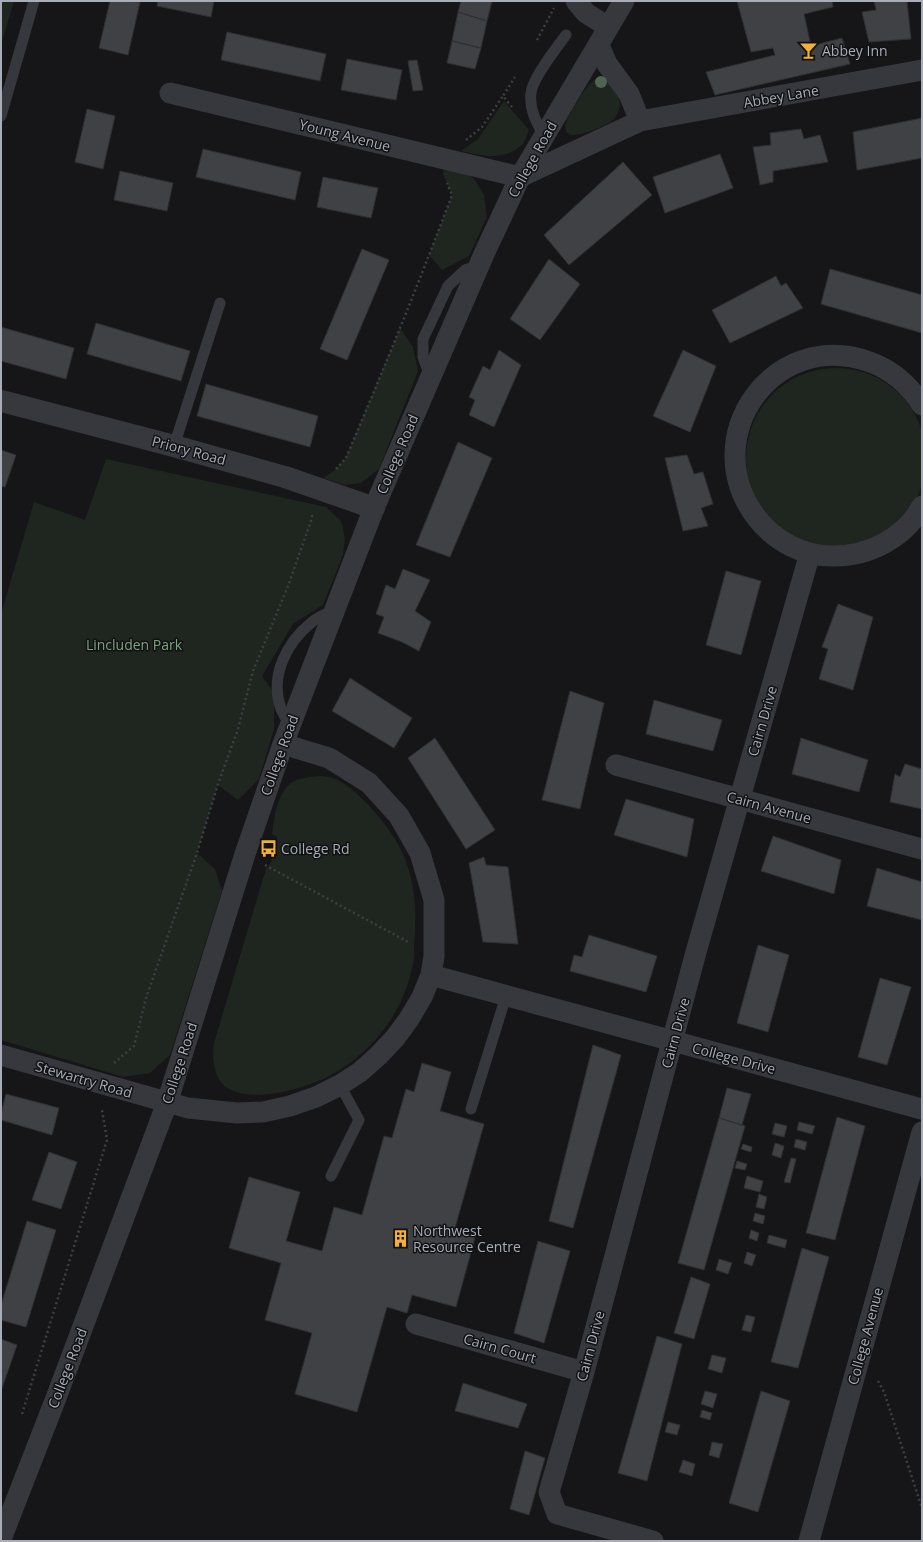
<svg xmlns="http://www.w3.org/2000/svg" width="923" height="1542" font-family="'Open Sans',sans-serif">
  <rect width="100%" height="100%" fill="#161618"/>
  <!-- green -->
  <path fill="#1e261f" d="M1 1H14L1 45Z
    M602 76C617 86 627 103 614 119 609 125 575 139 569 134 559 128 572 110 576 104 583 93 589 80 602 76Z
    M504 101 529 130C527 134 526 140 523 144 503 162 484 156 461 151L478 139Z
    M444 167 463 170 474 179 484 195 487 217 469 256 442 270 429 255 452 195 443 174Z
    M400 328 413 347 418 371 379 469 361 483 345 485 323 478 334 471 345 459Z
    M746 458a90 90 0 1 1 180 0a90 90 0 1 1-180 0Z
    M106 459 326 507 341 521 345 538 343 555 323 605 293 624 262 676 274 693V729L259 779 238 800 218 785 197 853 215 869 222 891 170 1055 150 1073 123 1077 1 1040V614L34 502 85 520Z
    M321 776C326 777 332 777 336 779 359 790 392 829 402 852 416 882 417 914 414 946 414 950 415 955 414 959 410 982 401 1006 387 1025 373 1045 352 1064 331 1075 306 1088 252 1105 226 1087 213 1078 212 1056 214 1043L266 869 271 862 277 837 272 834C275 817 276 795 291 783 299 777 312 777 321 776Z"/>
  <!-- building -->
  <path fill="#404145" stroke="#303034" d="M110 1 140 2 128 55 99 48Z
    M158 1H214L211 17 157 6Z
    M461 1H492L487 21 458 12Z
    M737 1H832L833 7 804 14 811 46 842 38 850 64 715 95 706 72 775 55 773 48 751 52Z
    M874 1H907L911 39 869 42 862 12 876 10Z
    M458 12 487 21 481 48 452 41Z
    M227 32 326 54 320 81 221 60Z
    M452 41 481 48 475 69 447 63Z
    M347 59 402 70 396 100 341 90Z
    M417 60 423 90 413 91 408 61Z
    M87 109 115 116 103 169 75 162Z
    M922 118V158L857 170 853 132Z
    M801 129 804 139 820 135 828 162 773 171V182L760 185 753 147 771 145 770 133Z
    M203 149 301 172 295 200 196 177Z
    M720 154 733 188 665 213 653 177Z
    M623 162 652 195 569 265 544 235Z
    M120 171 173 183 167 211 114 200Z
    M323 177 378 188 371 218 317 207Z
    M362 249 389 260 347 360 320 349Z
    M549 259 580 284 540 340 510 319Z
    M830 269 922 295V333L821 304Z
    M776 276 781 286 786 283 803 308 730 343 712 310Z
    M96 323 190 351 181 381 87 354Z
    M1 327 74 348 66 379 1 361Z
    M499 350 521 365 494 427 469 415 475 400 469 397 483 366 490 370Z
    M683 350 716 366 690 432 653 416Z
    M206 384 318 416 310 447 197 416Z
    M458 442 492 458 450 557 416 545Z
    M1 450 16 455 5 487 1 486Z
    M687 455 694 474 703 472 713 504 701 508 708 526 683 531 665 458Z
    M403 569 430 580 415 611 431 622 419 651 402 642 378 633 384 617 376 614 386 585 395 589Z
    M726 571 761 581 741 655 706 645Z
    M838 604 873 617 853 690 819 679 828 649 822 647Z
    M350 678 412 718 394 748 332 711Z
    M570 691 604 703 580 809 542 800Z
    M654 700 722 720 713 751 646 734Z
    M435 738 495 830 466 849 408 758Z
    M801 738 868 760 859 792 792 774Z
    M905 764 922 769V809L890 802 895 774 900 777Z
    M626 799 694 819 687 857 614 835Z
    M773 836 841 860 834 894 761 871Z
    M484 857 486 865 508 867 518 944 483 942 469 863Z
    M877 868 922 882V920L867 906Z
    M589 935 657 956 646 992 570 971 574 955 582 957Z
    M758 945 789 955 768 1032 737 1023Z
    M880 978 911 987 887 1065 858 1057Z
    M593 1045 621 1055 573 1228 549 1221Z
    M422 1063 451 1072 440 1111 484 1124 455 1228 476 1234 456 1307 412 1295 407 1313 387 1307 357 1412 295 1394 312 1333 265 1320 281 1263 229 1248 249 1177 300 1192 286 1241 322 1251 334 1207 362 1215 384 1136 392 1138 406 1089 414 1092Z
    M727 1088 751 1094 742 1125 719 1118Z
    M6 1094 59 1108 52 1135 1 1120V1114Z
    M837 1117 865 1126 835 1240 806 1233Z
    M719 1118 745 1126 704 1270 678 1263Z
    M799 1122 815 1126 812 1134 797 1130Z
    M775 1123 787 1126 784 1137 772 1134Z
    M796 1139 807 1142 805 1150 794 1147Z
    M775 1143 784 1146 781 1158 772 1155Z
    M743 1144 752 1147 751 1152 741 1149Z
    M49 1152 77 1162 61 1209 32 1200Z
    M791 1158 796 1159 790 1183 784 1182Z
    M737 1161 747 1164 745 1170 735 1168Z
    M747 1176 763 1181 760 1192 744 1188Z
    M759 1194 767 1197 764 1209 756 1207Z
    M755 1213 765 1216 763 1224 753 1221Z
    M27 1221 56 1230 26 1327 1 1320V1305Z
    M751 1230 759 1233 757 1241 749 1238Z
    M769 1235 787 1240 785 1248 767 1243Z
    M538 1241 570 1251 544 1343 514 1333Z
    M802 1248 829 1257 798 1368 771 1362Z
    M747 1252 756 1255 752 1266 744 1263Z
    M719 1259 732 1263 728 1274 716 1270Z
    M691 1277 710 1284 694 1339 674 1333Z
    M746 1315 755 1317 751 1332 742 1330Z
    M657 1336 682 1344 647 1481 618 1473Z
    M1 1339 17 1345 1 1391Z
    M712 1355 726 1358 722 1373 708 1369Z
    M463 1383 527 1404 518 1428 455 1411Z
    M705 1391 717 1394 713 1408 701 1404Z
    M761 1391 790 1401 758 1512 729 1503Z
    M702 1410 712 1413 710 1420 700 1417Z
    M668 1422 680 1425 677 1435 665 1432Z
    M712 1442 723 1444 719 1458 709 1455Z
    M525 1451 545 1458 529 1515 510 1509Z
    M683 1460 695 1464 692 1476 679 1472Z"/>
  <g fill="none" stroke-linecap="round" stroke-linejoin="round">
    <!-- path -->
    <path stroke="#3d3f44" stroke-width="2.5" stroke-dasharray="2 3" stroke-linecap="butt" d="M537 40 554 8
      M512 107 503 96 515 77
      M466 140 482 127 503 96
      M336 469 346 458C383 371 419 283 452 195L447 183
      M265 865 410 943
      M114 1063 134 1046 146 998 197 853 218 784 238 729 253 671 288 586 312 518V512
      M878 1381 884 1392 922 1508
      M22 1414 107 1140 102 1110 100 1109"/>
    <!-- service -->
    <path stroke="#37383d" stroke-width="11" d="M1 116 34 1
      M544 136C536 122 529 109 531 93 532 79 557 47 566 35
      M430 376 423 357V339L448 286 465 270 479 265
      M174 446 220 303
      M290 725C287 720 283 714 281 709 269 676 287 642 312 622 318 617 327 613 334 610
      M471 1109 506 996
      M331 1176 359 1120 340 1085"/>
    <!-- minor -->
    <path stroke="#37383d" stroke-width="21" d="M576 1 586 13 608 27
      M599 45 607 64 629 94 640 121
      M170 93 520 177
      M520 177 640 121 922 70
      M922 405C909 385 892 370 870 362 774 327 696 437 756 517 774 541 804 557 834 556 869 556 905 538 922 506
      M616 765 922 849
      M431 975 922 1109
      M1 1055 188 1108 237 1113 263 1112 290 1106 316 1097 340 1085 360 1072 378 1056 395 1038 409 1019 422 997 431 975 434 956V900L420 853 399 816 369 783 329 758 283 744
      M416 1324 584 1372
      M1 1539 56 1398 167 1103 245 854 283 744 374 508 484 254 520 177 624 1
      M653 1541 557 1514 549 1492 584 1372 696 952 810 553
      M809 1541 922 1132"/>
    <!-- tertiary -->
    <path stroke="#37383d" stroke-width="22" d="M1 401 174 446 285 477 374 508"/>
  </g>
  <!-- trees -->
  <circle fill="#506452" cx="601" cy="82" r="6"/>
  <!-- icons -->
  <defs>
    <symbol id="bar-bare" viewBox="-9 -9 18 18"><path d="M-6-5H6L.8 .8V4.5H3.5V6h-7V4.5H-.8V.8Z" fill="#f2b134" stroke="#111113" stroke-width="2.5" paint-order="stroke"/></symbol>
    <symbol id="bus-bare" viewBox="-9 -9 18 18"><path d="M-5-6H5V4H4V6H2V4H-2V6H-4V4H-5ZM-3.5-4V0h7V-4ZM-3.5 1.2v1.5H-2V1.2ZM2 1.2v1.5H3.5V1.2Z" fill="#f2b134" stroke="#111113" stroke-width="2.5" paint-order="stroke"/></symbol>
    <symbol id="building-bare" viewBox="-9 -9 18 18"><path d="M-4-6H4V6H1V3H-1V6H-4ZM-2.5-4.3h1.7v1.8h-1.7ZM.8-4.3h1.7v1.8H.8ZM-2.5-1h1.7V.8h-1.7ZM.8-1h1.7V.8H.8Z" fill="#f2b134" stroke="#111113" stroke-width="2.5" paint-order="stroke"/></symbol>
  </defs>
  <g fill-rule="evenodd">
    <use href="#bar-bare" x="796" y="38" width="25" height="25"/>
    <use href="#bus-bare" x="256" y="836" width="25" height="25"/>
    <use href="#building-bare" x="388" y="1226" width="25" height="25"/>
  </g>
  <g text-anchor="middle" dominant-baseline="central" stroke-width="3" stroke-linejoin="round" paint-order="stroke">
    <!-- poi labels -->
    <g font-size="14" fill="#a8adb8" stroke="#111113" text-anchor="start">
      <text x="822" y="50">Abbey Inn</text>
      <text x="281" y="848">College Rd</text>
      <text x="413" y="1230">Northwest<tspan x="413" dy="16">Resource Centre</tspan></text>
    </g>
    <!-- street labels -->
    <g font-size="14" fill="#a8adb8" stroke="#111113">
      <text transform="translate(781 96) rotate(-10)">Abbey Lane</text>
      <text transform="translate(345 135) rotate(14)">Young Avenue</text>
      <text transform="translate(532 159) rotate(-61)">College Road</text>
      <text transform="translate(189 450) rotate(15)">Priory Road</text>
      <text transform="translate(397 454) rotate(-67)">College Road</text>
      <text transform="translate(762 721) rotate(-74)">Cairn Drive</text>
      <text transform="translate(279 755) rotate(-70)">College Road</text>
      <text transform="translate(769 807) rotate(15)">Cairn Avenue</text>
      <text transform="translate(675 1033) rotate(-75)">Cairn Drive</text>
      <text transform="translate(734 1058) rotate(15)">College Drive</text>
      <text transform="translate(179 1063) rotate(-72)">College Road</text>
      <text transform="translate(84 1079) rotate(16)">Stewartry Road</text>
      <text transform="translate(865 1336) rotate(-75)">College Avenue</text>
      <text transform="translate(590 1346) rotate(-75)">Cairn Drive</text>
      <text transform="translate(500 1348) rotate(16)">Cairn Court</text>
      <text transform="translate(67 1368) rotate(-69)">College Road</text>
    </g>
    <!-- park labels -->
    <g font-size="14" fill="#7fa381" stroke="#111113">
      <text x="134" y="644">Lincluden Park</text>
    </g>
  </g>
  <!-- border -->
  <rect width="923" height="1542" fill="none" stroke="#a8adb8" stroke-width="4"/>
</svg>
